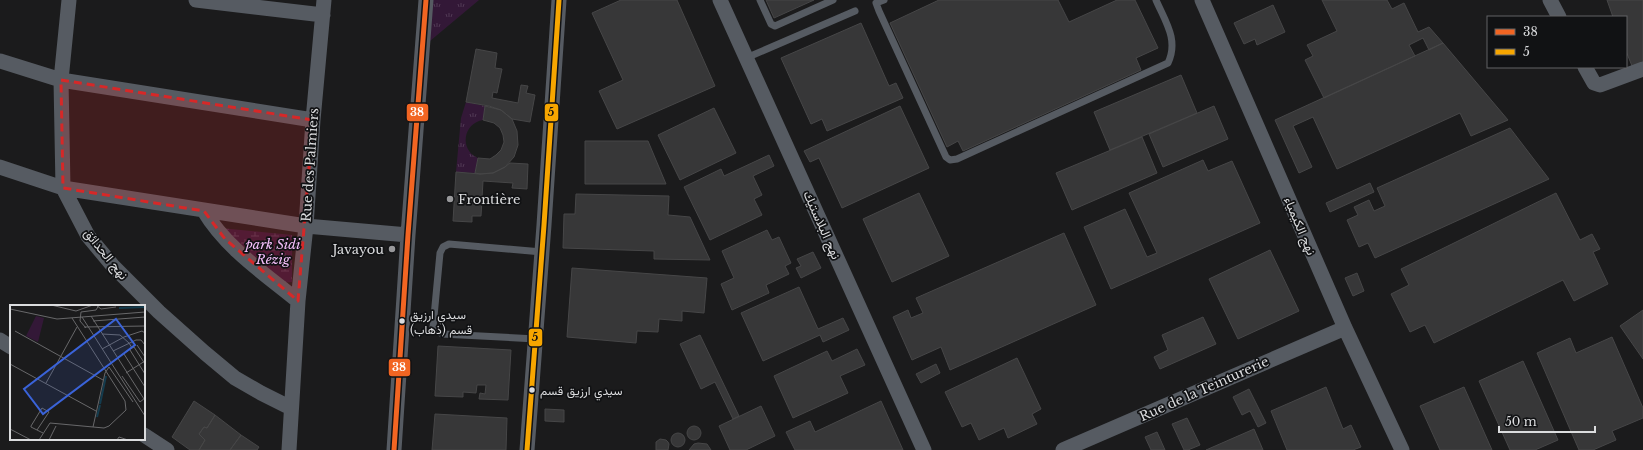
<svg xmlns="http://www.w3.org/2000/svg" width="1643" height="450" font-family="'Libre Baskerville',Vazirmatn,serif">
  <defs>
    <pattern id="grass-tufts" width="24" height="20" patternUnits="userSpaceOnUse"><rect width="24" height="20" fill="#331837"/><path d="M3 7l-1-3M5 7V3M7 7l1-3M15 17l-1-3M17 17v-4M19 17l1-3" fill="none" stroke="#503954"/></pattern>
    <pattern id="wetland-marsh" width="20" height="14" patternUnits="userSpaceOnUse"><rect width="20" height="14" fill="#331837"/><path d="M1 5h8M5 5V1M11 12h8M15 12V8" fill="none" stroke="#503954"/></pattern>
  </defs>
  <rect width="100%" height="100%" fill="#1b1b1c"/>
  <!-- grass -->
  <path fill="url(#grass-tufts)" d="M421 0H479L418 51Z
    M466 102 485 106 483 120C463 123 459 150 478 158L475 173 456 172 461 118Z"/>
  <!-- wetland -->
  <path fill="url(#wetland-marsh)" d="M220 228 292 235V282L283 283Z"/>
  <!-- building -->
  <path fill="#373738" stroke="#464647" d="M621 0H677L715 86 617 129 599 91 623 80 592 13Z
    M766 0H814L774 18Z
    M939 0H1058L1069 22 1117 0H1135L1158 48 1136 58 1141 70 963 151 958 141 947 147 890 23Z
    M1322 0H1387L1392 9 1404 3 1418 32 1429 27 1443 43 1429 50 1423 38 1409 45 1415 56 1324 98 1305 60 1313 56 1307 45 1337 31Z
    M1607 0H1643V62L1632 66 1626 51V17H1613Z
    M1273 5 1285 32 1257 45 1255 39 1244 44 1234 23Z
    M861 23 889 86 896 83 903 98 827 131 822 119 811 124 781 58Z
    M1443 43 1508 120 1471 136 1460 113 1337 169 1313 117 1293 126 1312 167 1299 173 1275 120Z
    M476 49 497 53 495 68 502 69 497 93 493 92 492 98 518 103 521 85 528 86 526 93 535 95 530 122 512 119 501 110 489 106 466 102Z
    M1181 75 1197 113 1110 150 1094 112Z
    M485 106 501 110 512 119 517 131 518 145 514 157 505 167 493 173 480 174 475 173 478 158 490 159 496 155 501 150 504 142 503 135 500 128 494 123 483 120Z
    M900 106 929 168 842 208 819 158 810 162 804 151Z
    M1214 106 1228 139 1163 167 1149 134Z
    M714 108 736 153 680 180 658 135Z
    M1510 128 1549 179 1375 258 1368 243 1359 247 1347 220 1358 215 1354 207 1369 200 1374 211 1385 206 1377 188Z
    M1142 137 1157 173 1072 210 1056 173Z
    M585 141H648L666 184H585Z
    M769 155 774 166 753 176 762 195 754 199 762 215 710 240 684 187 721 169 724 176Z
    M1203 160 1208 171 1232 161 1260 223 1111 289 1084 227 1125 209 1147 257 1157 253 1129 193Z
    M510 163 528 164 527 189 512 188 513 183 483 181 481 216H472V222L453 221 456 172 480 174 493 173 505 167Z
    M1370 183 1374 192 1330 212 1326 203Z
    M919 193 949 256 892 282 863 219Z
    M1556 193 1580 240 1592 234 1600 249 1593 252 1608 284 1574 301 1563 280 1434 343 1425 325 1410 332 1391 294 1409 285 1401 269Z
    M576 194 669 196 668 215 690 217 710 260 654 259V251L563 248 564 214H575Z
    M767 230 772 240 779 237 791 263 785 266 789 274 766 285 769 293 732 310 721 284 734 278 722 251Z
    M1064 233 1096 305 950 370 941 347 912 360 893 317 908 310 911 318 923 313 916 298Z
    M1270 250 1299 311 1238 339 1209 279Z
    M813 252 821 268 801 278 796 268 801 266 797 259Z
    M572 268 707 278 704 313 682 311V321L659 319 658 332 637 331 636 343 567 337Z
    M1357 273 1364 291 1353 296 1345 278Z
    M799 287 818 329 843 318 849 330 823 342 820 335 763 361 741 313Z
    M1643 310V359L1620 326Z
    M1203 317 1216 344 1160 369 1154 357 1168 350 1162 335Z
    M700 335 739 416 733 419 715 382 701 389 680 344Z
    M1612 337 1643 408V418L1612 431 1616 440 1593 450H1579L1537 353 1570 338 1576 353Z
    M438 346 511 350 508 400 479 399 480 393 485 394 486 385H477L476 393 463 392V397L435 396Z
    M857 349 865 365 840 376 848 393 793 418 774 376 827 351 832 361Z
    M1017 358 1041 409 1032 414 1037 424 1008 438 1004 428 979 440 971 423 962 427 945 392Z
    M1523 361 1558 440 1535 450H1510L1479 381Z
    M936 364 940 373 921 383 916 374Z
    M1326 387 1343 429 1351 425 1361 447 1353 450H1287L1271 411Z
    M1464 387 1492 450H1440L1420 406Z
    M1249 389 1266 423 1258 427 1250 411 1242 415 1233 397Z
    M194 401 215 415 207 428 204 427 199 434 205 440 199 450H190L172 437Z
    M881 401 903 450H795L786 432 810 421 815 432Z
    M761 406 775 436 746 450H730L719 426Z
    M545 409 564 410V422L545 421Z
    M435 414 507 418 506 450H432Z
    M215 415 241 435 230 450H199L205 440 199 434 204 427 207 428Z
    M1187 418 1200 445 1188 450H1184L1172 424Z
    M687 433a7 7 0 1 1 14 0a7 7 0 1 1-14 0Z
    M1254 429 1263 450H1206Z
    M1157 432 1165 450H1151L1145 437Z
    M671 440a7 7 0 1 1 14 0a7 7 0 1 1-14 0Z
    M241 435 259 447 257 450H230Z
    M660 439 666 440 668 442 669 444 668 450H656V442Z
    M698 443 707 444 711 450H689L694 444Z"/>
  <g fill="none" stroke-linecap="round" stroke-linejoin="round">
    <!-- lane -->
    <path stroke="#565b62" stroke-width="7" d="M760 0 771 24 775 26 833 0
      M884 0 876 3 879 11 946 157 950 160 957 159 1168 63C1179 40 1165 21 1156 0
      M746 58 855 11
      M536 339 442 334 433 327 440 253 443 247 449 244 542 252"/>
    <!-- street -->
    <path stroke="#565b62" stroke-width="15" d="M69 0 61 80 63 188 88 236 113 266 159 312 205 353 235 378 261 393 291 408
      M196 0 323 15
      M720 0 924 450
      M1202 0 1345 328 1402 450
      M1550 0 1559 17
      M0 61 61 80 313 120
      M1585 67 1594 83 1600 85 1643 69
      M0 167 63 188 306 226 408 235
      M204 211C226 248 265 274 298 301
      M0 340 11 347
      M144 435 167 450
      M289 450 298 301 306 226 313 120 324 0
      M394 450 408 235 426 0
      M527 450 544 225 559 0
      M1063 450 1345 328"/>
    <defs>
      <path id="bus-1" d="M394 450 408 235 426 0"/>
      <path id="bus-2" d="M527 450 544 225 559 0"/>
    </defs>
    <!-- bus-1 casing -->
    <use href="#bus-1" stroke="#111214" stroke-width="8"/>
    <!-- bus-2 casing -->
    <use href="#bus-2" stroke="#111214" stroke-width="8"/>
    <!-- bus-1 -->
    <use href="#bus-1" stroke="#f26522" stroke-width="5"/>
    <!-- bus-2 -->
    <use href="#bus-2" stroke="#f7a600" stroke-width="5"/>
  </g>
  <!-- marked area -->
  <path fill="#d62828" fill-opacity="0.2" stroke="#d62828" stroke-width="3" stroke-dasharray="8 5" stroke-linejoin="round" d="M61 80 313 120 298 301 225 239 204 211 63 188Z"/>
  <!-- markers -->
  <g fill="#98989a" stroke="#111214" stroke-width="1.5">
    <circle cx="450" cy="199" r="4"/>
    <circle cx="392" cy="249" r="4"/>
  </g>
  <g fill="#dbdcde" stroke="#111214" stroke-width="1.5">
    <circle cx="402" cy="321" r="3.5"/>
    <circle cx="532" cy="390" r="3.5"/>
  </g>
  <g text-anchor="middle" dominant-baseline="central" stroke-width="3.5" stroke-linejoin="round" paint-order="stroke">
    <!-- bus labels -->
    <g font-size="12" fill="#dbdcde" stroke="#111214" text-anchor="start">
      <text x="410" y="314">سيدي ارزيق<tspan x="410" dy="15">قسم (ذهاب)</tspan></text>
      <text x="540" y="390">سيدي ارزيق قسم</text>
    </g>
    <!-- street labels -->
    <g font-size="13" fill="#dbdcde" stroke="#111214">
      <text transform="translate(310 165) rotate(-86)">Rue des Palmiers</text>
      <text transform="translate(822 225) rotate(66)">نهج البلاستيك</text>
      <text transform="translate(1300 226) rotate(67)">نهج الكيمياء</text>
      <text transform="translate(106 254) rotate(51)">نهج الحدائق</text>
      <text transform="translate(1204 389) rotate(-24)">Rue de la Teinturerie</text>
    </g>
    <!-- poi labels -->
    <g font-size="13" fill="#dbdcde" stroke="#111214" text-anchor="start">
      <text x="458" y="199">Frontière</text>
      <text x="384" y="249" text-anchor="end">Javayou</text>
    </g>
    <!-- park labels -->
    <g font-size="13" font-style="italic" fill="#f7c0fd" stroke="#111214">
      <text x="273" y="244">park Sidi<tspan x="273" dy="15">Rézig</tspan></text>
    </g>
  </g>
  <!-- overview -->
  <g transform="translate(10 305)">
    <rect width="135" height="135" fill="#1b1b1c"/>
    <path d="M26 11 34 13 28 37 16 31Z" fill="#331837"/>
    <path fill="none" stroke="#143c4e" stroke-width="2" d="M109 3 135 2M90 99 96 71M87 112 90 100"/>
    <path fill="none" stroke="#68686a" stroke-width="1" d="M41 0 66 6 83 0M86 0 91 4 106 2M0 4 47 14 135 7M81 11 134 94M72 12 135 111M83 16 135 12M74 22 135 21M76 23 70 16 71 7 86 5 89 0M5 26 93 75M92 29 110 30 119 38 122 43 107 53M127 40 135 52M122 43 124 42 135 59M92 44 114 32 132 26 135 28M120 45 135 69M103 46 126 35H131L135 40M114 49 135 82M0 59 86 106M116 68 135 56M112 71 130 97 135 93M36 78 67 22M83 122 95 68 99 62 123 97M0 124 21 135M27 125 39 107 32 103 21 121V122L33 128M29 135 40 118 94 123 99 121 116 105 115 96 62 13M39 135 46 121M107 135 109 132 118 135"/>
    <path fill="#3a63d9" fill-opacity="0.15" stroke="#3a63d9" stroke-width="2" d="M106 14 125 40 33 109 14 84Z"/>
    <rect width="135" height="135" fill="none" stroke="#dbdcde" stroke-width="2"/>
  </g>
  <g stroke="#111214" stroke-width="1.5">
    <rect x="406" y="103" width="23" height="19" rx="4" fill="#f26522"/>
    <rect x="544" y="103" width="15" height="19" rx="4" fill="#f7a600"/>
    <rect x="528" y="328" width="15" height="19" rx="4" fill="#f7a600"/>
    <rect x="388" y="358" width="23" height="19" rx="4" fill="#f26522"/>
  </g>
  <g font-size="11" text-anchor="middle" font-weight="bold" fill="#fff">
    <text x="417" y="116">38</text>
    <text x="399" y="371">38</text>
  </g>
  <g font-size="11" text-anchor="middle" font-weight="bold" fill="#111">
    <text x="551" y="116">5</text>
    <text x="535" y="341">5</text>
  </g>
  <!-- legend -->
  <rect x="1487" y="16" width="140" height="52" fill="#111214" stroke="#626365"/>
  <rect x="1495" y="29" width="20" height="6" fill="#f26522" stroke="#626365"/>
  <text x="1523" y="36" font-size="12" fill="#dbdcde">38</text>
  <rect x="1495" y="49" width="20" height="6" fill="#f7a600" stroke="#626365"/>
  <text x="1523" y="56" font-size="12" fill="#dbdcde">5</text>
  <!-- scale -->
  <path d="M1499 426v6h96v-6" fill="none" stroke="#dbdcde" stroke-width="2"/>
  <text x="1505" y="426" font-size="12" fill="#dbdcde" stroke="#111214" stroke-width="3" paint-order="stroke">50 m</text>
</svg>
